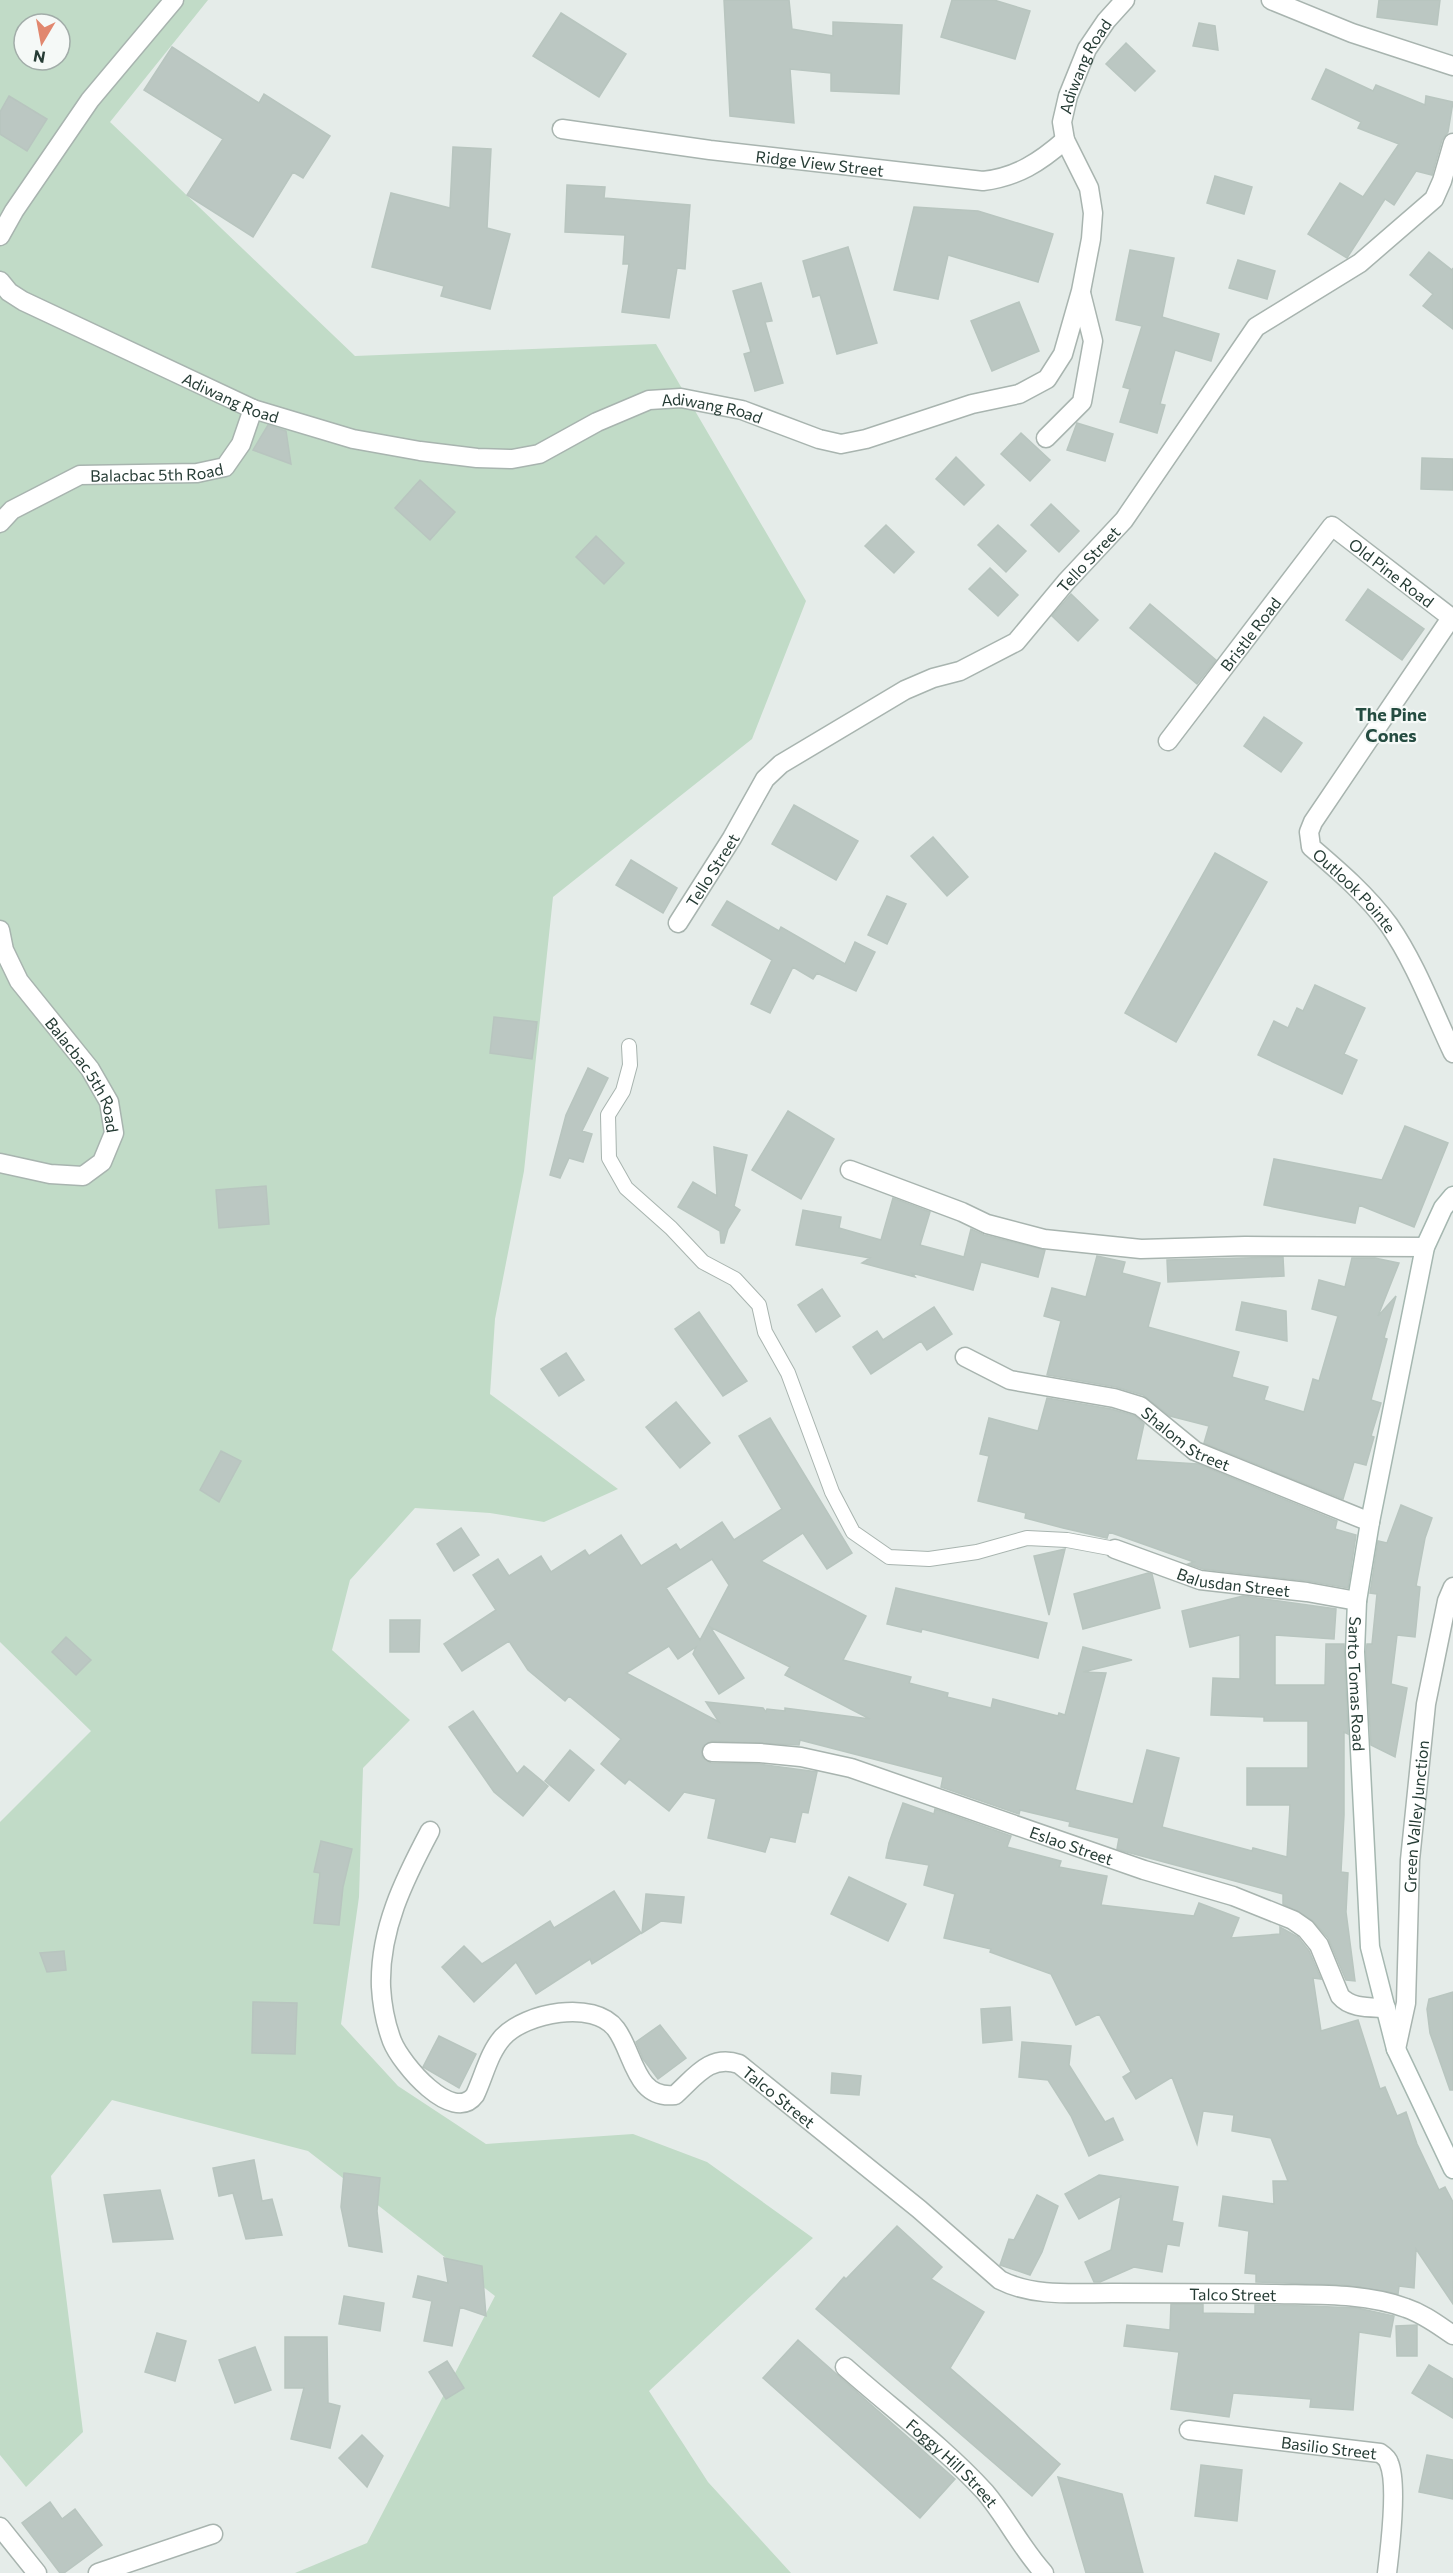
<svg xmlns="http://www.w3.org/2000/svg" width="1453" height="2573" font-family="Commissioner,sans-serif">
  <rect width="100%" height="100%" fill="#e5ece9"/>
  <!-- green -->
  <path fill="#c1dbc7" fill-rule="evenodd" d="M0 0H208L110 122 355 356 656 344 806 601 752 739 553 897 524 1171 495 1319 490 1394 618 1489 544 1522 490 1513 415 1508 350 1580 332 1650 410 1720 363 1768 359 1897 341 2024 398 2086 486 2144 633 2134 707 2162 813 2238 649 2391 708 2482 791 2573H295L367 2543 495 2296 308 2151 112 2100 51 2176 83 2432 26 2487 0 2455V1822L91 1731 0 1642ZM24 24H60V60H24Z"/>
  <!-- building -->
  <path fill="#bbc7c2" stroke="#b8c5bf" stroke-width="1.5" fill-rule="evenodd" d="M724 0H789L792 29 833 36V22L902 25 899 94 831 91V73L790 69 794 123 730 116Z
    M952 0H994L1030 11 1015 59 941 37Z
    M1379 0H1440L1437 25 1377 17Z
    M561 13 626 54 599 97 533 56Z
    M1199 23 1215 26 1218 50 1193 46Z
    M1126 43 1155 71 1135 91 1106 64Z
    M172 47 259 103 264 94 330 136 303 178 293 172 253 237 187 195 223 139 144 90Z
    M1326 69 1373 91 1376 85 1425 105 1426 96 1453 102 1448 132 1442 140 1432 175 1416 171 1394 205 1385 199 1347 258 1308 234 1340 183 1363 197 1399 144 1358 128 1361 122 1312 99Z
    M9 96 47 119 27 151 0 134V112Z
    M453 147 491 149 487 228 510 234 490 309 441 296 444 286 372 267 391 193 450 208Z
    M1215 176 1252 187 1244 214 1207 203Z
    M567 185 605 187 604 198 690 205 685 269 677 268 669 318 622 312 629 264H623L625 235 565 232Z
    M914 207 978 211 1053 234 1038 282 948 255 938 299 894 290Z
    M848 247 877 343 837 354 820 295 813 297 803 261Z
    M1130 250 1174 258 1162 317 1219 334 1211 361 1175 350 1160 404 1165 405 1157 433 1120 422 1130 389 1123 387 1142 326 1116 320Z
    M1429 252 1452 270 1453 268V329L1423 306 1433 294 1410 275Z
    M1238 260 1275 271 1267 299 1229 288Z
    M761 283 772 321 765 322 783 383 755 391 744 354 751 352 733 291Z
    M1019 302 1039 351 992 371 971 321Z
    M1077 423 1113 434 1105 461 1067 450Z
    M268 425 286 431 291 464 253 450Z
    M1021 433 1050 460 1030 481 1001 454Z
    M956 457 984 485 964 505 936 479Z
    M1422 458 1453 459V490L1421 489Z
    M420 480 455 512 430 540 395 508Z
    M1051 504 1079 531 1059 552 1031 525Z
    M886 525 914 552 894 573 865 546Z
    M998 525 1026 551 1006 572 978 545Z
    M596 536 624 563 604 584 576 557Z
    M990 568 1018 595 998 616 969 589Z
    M1368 589 1424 629 1402 660 1346 620Z
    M1071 594 1098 620 1078 641 1052 616Z
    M1150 604 1216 660 1197 684 1130 628Z
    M1264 717 1302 743 1281 772 1244 746Z
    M794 805 858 841 836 880 772 844Z
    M933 837 968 877 947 896 911 856Z
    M1215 853 1267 882 1176 1042 1125 1013Z
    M631 860 677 888 663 913 616 885Z
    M887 896 906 904 887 944 868 935Z
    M727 901 779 931 781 927 845 964 855 942 875 952 856 991 817 973 813 979 793 967 770 1013 751 1004 772 960 712 925Z
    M1315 985 1365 1008 1344 1054 1357 1060 1342 1094 1258 1055 1274 1021 1288 1028 1297 1008 1303 1011Z
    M494 1017 537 1022 532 1059 490 1053Z
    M588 1068 608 1078 582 1131 592 1134 583 1162 569 1158 560 1178 550 1175 566 1115Z
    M788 1111 834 1139 801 1199 752 1170Z
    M1405 1126 1448 1143 1414 1227 1359 1205 1355 1223 1264 1205 1274 1159 1382 1180Z
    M714 1147 747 1155 734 1206 740 1210 728 1229 724 1243H721L720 1231 678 1207 693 1182 717 1196Z
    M266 1186 269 1224 219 1228 216 1190Z
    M893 1198 930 1212 920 1245 964 1257 971 1229 984 1235 1045 1250 1038 1277 981 1262 973 1290 912 1273 915 1277 862 1263 870 1258 796 1245 803 1210 841 1217 839 1228 881 1240Z
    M1097 1256 1125 1262 1122 1273 1160 1283 1148 1327 1239 1352 1232 1377 1268 1387 1264 1400 1304 1412 1313 1379 1319 1381 1338 1316 1312 1309 1319 1280 1345 1287 1352 1258H1375L1399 1263 1378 1316 1396 1296 1384 1338 1387 1339 1371 1400 1381 1403 1371 1436 1374 1437 1366 1465 1354 1462 1343 1499 1204 1443 1209 1426 1170 1416 1143 1395 1116 1387 1047 1375 1061 1321 1044 1316 1052 1288 1086 1297Z
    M1283 1257 1284 1276 1168 1282 1167 1260Z
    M822 1289 840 1316 816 1332 798 1305Z
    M1242 1302 1286 1311 1287 1341 1236 1330Z
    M934 1307 952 1334 927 1350 921 1341 871 1374 853 1347 877 1331 883 1340Z
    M699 1312 747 1381 723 1396 675 1329Z
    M566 1353 584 1380 559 1396 541 1369Z
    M1047 1398 1111 1409 1135 1416 1144 1424 1136 1460 1198 1464 1337 1521 1335 1529 1356 1535 1348 1588 1308 1581 1203 1569 1188 1564 1194 1562 1109 1532 1107 1538 1063 1528 1025 1518 1026 1513 978 1501 989 1456 980 1454 989 1418 1038 1431Z
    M676 1402 710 1443 680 1468 646 1427Z
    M770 1418 852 1553 827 1569 803 1533 761 1561 866 1616 843 1660 911 1677 909 1683 948 1693 947 1697 991 1708 993 1699 1058 1716 1059 1713 1065 1715 1083 1647 1132 1660 1083 1672 1106 1673 1075 1790 1133 1804 1147 1750 1179 1758 1162 1827 1252 1851 1253 1848 1287 1857 1290 1805H1247V1768H1308V1721H1264V1717L1211 1715 1213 1678 1240 1679V1635L1190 1647 1182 1611 1243 1596 1336 1609 1334 1639 1275 1635V1685H1325L1326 1644H1344L1348 1734 1344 1732V1815L1341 1872 1348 1873 1346 1912 1355 1981 1346 1980 1328 1938 1312 1920 1283 1904V1894L1123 1851 1117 1849 1119 1838 1069 1826 1070 1822 1020 1810 1019 1814 941 1787 943 1777 800 1740 799 1745 712 1741 703 1746 702 1757 711 1763 759 1764 817 1772 808 1813 802 1812 795 1842 770 1837 765 1852 708 1838 716 1799 684 1792 669 1811 629 1779 625 1784 601 1764 621 1739 569 1696 565 1701 528 1670 509 1641 462 1671 444 1644 496 1610 473 1575 498 1559 509 1576 541 1556 551 1572 585 1550 589 1556 621 1535 641 1566 676 1544 680 1550 722 1522 734 1540 782 1509 739 1436ZM712 1559 729 1585 700 1640 666 1588ZM710 1627 790 1667 785 1675 870 1719 785 1708V1711L767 1709 766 1712 763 1708 706 1702 719 1722 626 1673 669 1646 678 1659 696 1647 693 1654 719 1694 744 1678Z
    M221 1451 241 1461 219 1502 200 1490Z
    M1401 1505 1432 1518 1425 1538 1416 1586 1420 1587 1415 1637 1397 1635 1391 1684 1407 1688 1395 1757 1371 1745 1366 1652 1367 1644H1372L1377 1594 1370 1593 1378 1541 1387 1543Z
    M461 1528 479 1555 454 1571 437 1544Z
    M1065 1549 1049 1615 1034 1556Z
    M1148 1573 1152 1574 1160 1608 1083 1629 1074 1594Z
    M896 1588 1047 1623 1038 1658 922 1629 921 1632 887 1624Z
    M390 1620H420L419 1652H390Z
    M66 1637 91 1660 76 1675 52 1652Z
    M473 1711 517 1774 524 1766 548 1786 523 1816 494 1792 449 1727Z
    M570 1750 594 1770 569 1801 545 1781Z
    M903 1803 934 1814 935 1809 1011 1836 1007 1847 1061 1861 1059 1867 1107 1876 1101 1905 1194 1916 1199 1903 1239 1918 1231 1938 1280 1934V1927L1298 1937 1309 1951 1321 1979 1313 1978 1321 2031 1358 2020 1380 2089 1385 2087 1397 2116 1406 2112 1417 2144 1439 2190 1445 2187 1453 2202V2304L1416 2249 1414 2288 1399 2286 1398 2294 1343 2285 1256 2282V2274L1245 2273 1249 2231 1219 2226 1223 2196 1274 2204 1273 2181H1288L1271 2138 1232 2131 1234 2115 1203 2111 1197 2144 1172 2077 1136 2099 1123 2077 1131 2072 1099 2014 1076 2025 1051 1974 990 1952 991 1949 944 1938 955 1894 924 1885 929 1865 886 1858 889 1843Z
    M321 1841 352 1849 343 1887 339 1925 314 1923 320 1873 314 1872Z
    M849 1877 906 1904 888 1941 831 1914Z
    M614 1891 641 1933 592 1964 590 1959 536 1994 516 1962 474 2002 442 1967 464 1946 482 1964 550 1921 554 1928Z
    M646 1894 684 1897 681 1923 661 1921 642 1933Z
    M64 1951 66 1970 47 1972 40 1953Z
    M1453 1992V2090H1450L1430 2033 1427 2009 1429 1999Z
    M253 2002 297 2003 295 2054 252 2053Z
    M1010 2007 1012 2040 983 2043 981 2009Z
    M660 2025 686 2058 658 2079 643 2059 636 2042Z
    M439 2036 476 2054 459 2088 423 2067Z
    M1022 2042 1071 2046 1069 2065 1105 2122 1113 2118 1123 2140 1089 2156 1071 2116 1048 2080 1019 2077Z
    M832 2073 861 2076 859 2095 831 2093Z
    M254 2160 262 2201 272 2199 282 2235 246 2239 233 2193 219 2196 213 2168Z
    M344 2173 380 2178 377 2211 382 2252 349 2246 341 2207Z
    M1099 2175 1178 2187 1172 2221 1183 2223 1179 2246 1167 2244 1162 2272 1134 2267 1100 2282H1094L1085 2262 1111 2250 1121 2196 1079 2219 1065 2194Z
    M160 2190 173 2239 113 2242 104 2195Z
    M1037 2195 1058 2206 1042 2252 1030 2275 1000 2265 1009 2239 1014 2240Z
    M897 2226 942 2267 931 2279 984 2312 950 2368 1060 2464 1032 2496 816 2309 844 2277 846 2279Z
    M444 2258 482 2266 486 2316 460 2307 452 2346 424 2341 432 2301 413 2297 418 2276 448 2283Z
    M344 2296 384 2303 380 2331 339 2324Z
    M1171 2304H1203V2313L1255 2314V2305L1308 2306 1357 2308 1394 2316 1390 2337 1359 2332 1353 2410 1310 2407 1311 2399 1233 2393 1229 2417 1171 2409 1179 2352 1124 2346 1127 2325 1170 2330Z
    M1417 2325V2356H1397L1396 2326Z
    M157 2333 186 2341 175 2381 145 2372Z
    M285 2337H327L328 2403 340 2406 330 2448 291 2439 304 2388H285Z
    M798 2340 955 2479 920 2518 763 2378Z
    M255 2347 271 2390 235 2403 219 2360Z
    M447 2361 464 2388 446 2399 429 2372Z
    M1429 2365 1453 2379V2418L1412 2393Z
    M362 2435 383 2456 367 2487 339 2458Z
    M1427 2455 1453 2460V2499L1419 2492Z
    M1201 2465 1242 2470 1237 2521 1195 2516Z
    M1058 2477 1122 2494 1143 2573H1086Z
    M50 2502 62 2519 75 2509 102 2545 64 2573H60L22 2523Z"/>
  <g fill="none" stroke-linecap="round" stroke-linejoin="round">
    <defs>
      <path id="lane" d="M629 1046 630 1065 623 1091 608 1115 609 1158 626 1188 671 1228 703 1262 735 1279 759 1305 765 1332 788 1373 832 1492 853 1532 889 1557 929 1559 977 1552 1027 1538 1067 1540 1115 1549"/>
      <g id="street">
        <path d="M1271 0 1352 33 1453 66"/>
        <path id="s1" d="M562 129 710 150 983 181C1017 177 1040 162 1065 140"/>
        <path d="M0 236 14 211 90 100 174 0"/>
        <path id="s2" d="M0 281 9 292 23 301 253 409 353 439 420 451 477 458 512 459 539 454 597 422 649 400 681 398 742 410 819 439 841 444 866 439 972 404 1019 394 1047 379 1063 354 1081 291 1091 239 1093 213 1089 188 1065 140 1062 122 1068 96 1087 49 1106 21 1125 0"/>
        <path d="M1046 438 1082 402 1093 341 1081 293"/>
        <path id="s3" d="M0 523 12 510 80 475 197 473 225 467 241 444 253 409"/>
        <path id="s4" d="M1451 618 1313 822 1309 832 1311 847C1339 871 1367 895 1389 925 1416 964 1433 1011 1453 1053"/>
        <path id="s5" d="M1168 741 1332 526 1453 619"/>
        <path id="s6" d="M678 923 732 838 765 779 781 764 905 690 933 678 960 671 1016 642 1066 582 1124 520 1256 327 1360 263 1434 199 1442 181 1453 143"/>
        <path id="s7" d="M0 930 4 950 19 981 90 1069 109 1102 114 1133 102 1162 83 1176 50 1174 0 1163"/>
        <path d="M850 1170 962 1212 987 1224 1044 1239 1141 1249 1245 1246 1425 1247"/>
        <path id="s8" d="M965 1357 1010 1380 1114 1398 1140 1406 1195 1451 1370 1522"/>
        <path id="s9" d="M1115 1549 1200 1580 1307 1592 1357 1601"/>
        <path id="s10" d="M712 1752 760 1753 801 1757 851 1768 1144 1870 1233 1896 1293 1920 1306 1929 1319 1945 1340 1996C1351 2009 1371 2007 1386 2008"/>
        <path id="s11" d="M430 1831C404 1880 379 1930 381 1987 382 2005 386 2025 392 2041 401 2064 453 2125 475 2095 484 2076 489 2052 503 2037 525 2013 594 1999 616 2029 634 2053 635 2100 675 2095 695 2077 710 2054 739 2064L919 2209 1000 2280C1033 2297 1075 2293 1112 2293 1166 2293 1221 2293 1276 2294 1319 2295 1365 2293 1406 2308 1424 2314 1438 2325 1453 2335"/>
        <path id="s12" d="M1396 2049 1406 2003 1410 1860 1426 1704 1447 1601 1453 1587"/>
        <path id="s13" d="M845 2367C891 2408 943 2446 985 2492 1007 2518 1021 2548 1044 2573"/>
        <path id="s14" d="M1189 2430 1380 2453C1383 2455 1388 2459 1389 2463 1398 2484 1390 2549 1387 2573"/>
        <path d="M0 2527 37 2573"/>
        <path d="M98 2573 213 2534"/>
      </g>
      <g id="secondary">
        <path id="s15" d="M1453 1196 1443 1208 1425 1247 1370 1522 1357 1601 1355 1652 1370 1947 1396 2049 1453 2169"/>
      </g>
    </defs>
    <!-- lane casing -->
    <use href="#lane" stroke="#a8b4af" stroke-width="16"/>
    <!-- street casing -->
    <use href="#street" stroke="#a8b4af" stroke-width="21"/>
    <!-- secondary casing -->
    <use href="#secondary" stroke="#a5b7b0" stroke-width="21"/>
    <!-- lane -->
    <use href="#lane" stroke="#fff" stroke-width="14"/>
    <!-- street -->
    <use href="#street" stroke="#fff" stroke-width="18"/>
    <!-- secondary -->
    <use href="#secondary" stroke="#fff" stroke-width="18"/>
  </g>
  <g text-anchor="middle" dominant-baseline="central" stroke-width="4.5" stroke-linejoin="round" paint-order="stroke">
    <!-- street labels -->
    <g font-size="16" fill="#263c35" stroke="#f5f9f7">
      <text stroke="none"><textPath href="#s2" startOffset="1448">Adiwang Road</textPath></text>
      <text stroke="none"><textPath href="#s1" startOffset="260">Ridge View Street</textPath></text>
      <text stroke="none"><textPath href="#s2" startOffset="260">Adiwang Road</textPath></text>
      <text stroke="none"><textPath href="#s2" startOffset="764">Adiwang Road</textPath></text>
      <text stroke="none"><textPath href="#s3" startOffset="171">Balacbac 5th Road</textPath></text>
      <text stroke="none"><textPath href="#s6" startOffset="566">Tello Street</textPath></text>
      <text stroke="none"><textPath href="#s5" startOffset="346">Old Pine Road</textPath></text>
      <text stroke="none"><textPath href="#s5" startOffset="135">Bristle Road</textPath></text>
      <text stroke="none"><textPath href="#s6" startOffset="63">Tello Street</textPath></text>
      <text stroke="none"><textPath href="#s4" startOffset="334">Outlook Pointe</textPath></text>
      <text stroke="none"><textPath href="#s7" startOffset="170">Balacbac 5th Road</textPath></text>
      <text stroke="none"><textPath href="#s8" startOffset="240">Shalom Street</textPath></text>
      <text stroke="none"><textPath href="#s9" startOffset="124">Balusdan Street</textPath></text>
      <text stroke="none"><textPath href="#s15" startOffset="502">Santo Tomas Road</textPath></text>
      <text stroke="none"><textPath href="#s12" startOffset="234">Green Valley Junction</textPath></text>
      <text stroke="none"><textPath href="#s10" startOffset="374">Eslao Street</textPath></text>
      <text stroke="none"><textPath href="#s11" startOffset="746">Talco Street</textPath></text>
      <text stroke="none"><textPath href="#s11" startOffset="1268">Talco Street</textPath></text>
      <text stroke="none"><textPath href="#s14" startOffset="141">Basilio Street</textPath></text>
      <text stroke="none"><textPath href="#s13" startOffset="144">Foggy Hill Street</textPath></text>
    </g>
    <!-- neighbourhood labels -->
    <g font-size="18" font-weight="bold" fill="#254c41" stroke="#f5f9f7">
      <text x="1391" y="714">The Pine<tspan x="1391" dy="21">Cones</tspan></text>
    </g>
  </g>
  <!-- north arrow -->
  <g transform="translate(42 42) rotate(190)"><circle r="28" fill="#f5f9f7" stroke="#a2ada9" stroke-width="1.5"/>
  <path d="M0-4.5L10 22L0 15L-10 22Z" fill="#e1876e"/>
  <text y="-9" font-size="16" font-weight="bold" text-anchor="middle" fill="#263c35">N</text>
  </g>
</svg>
